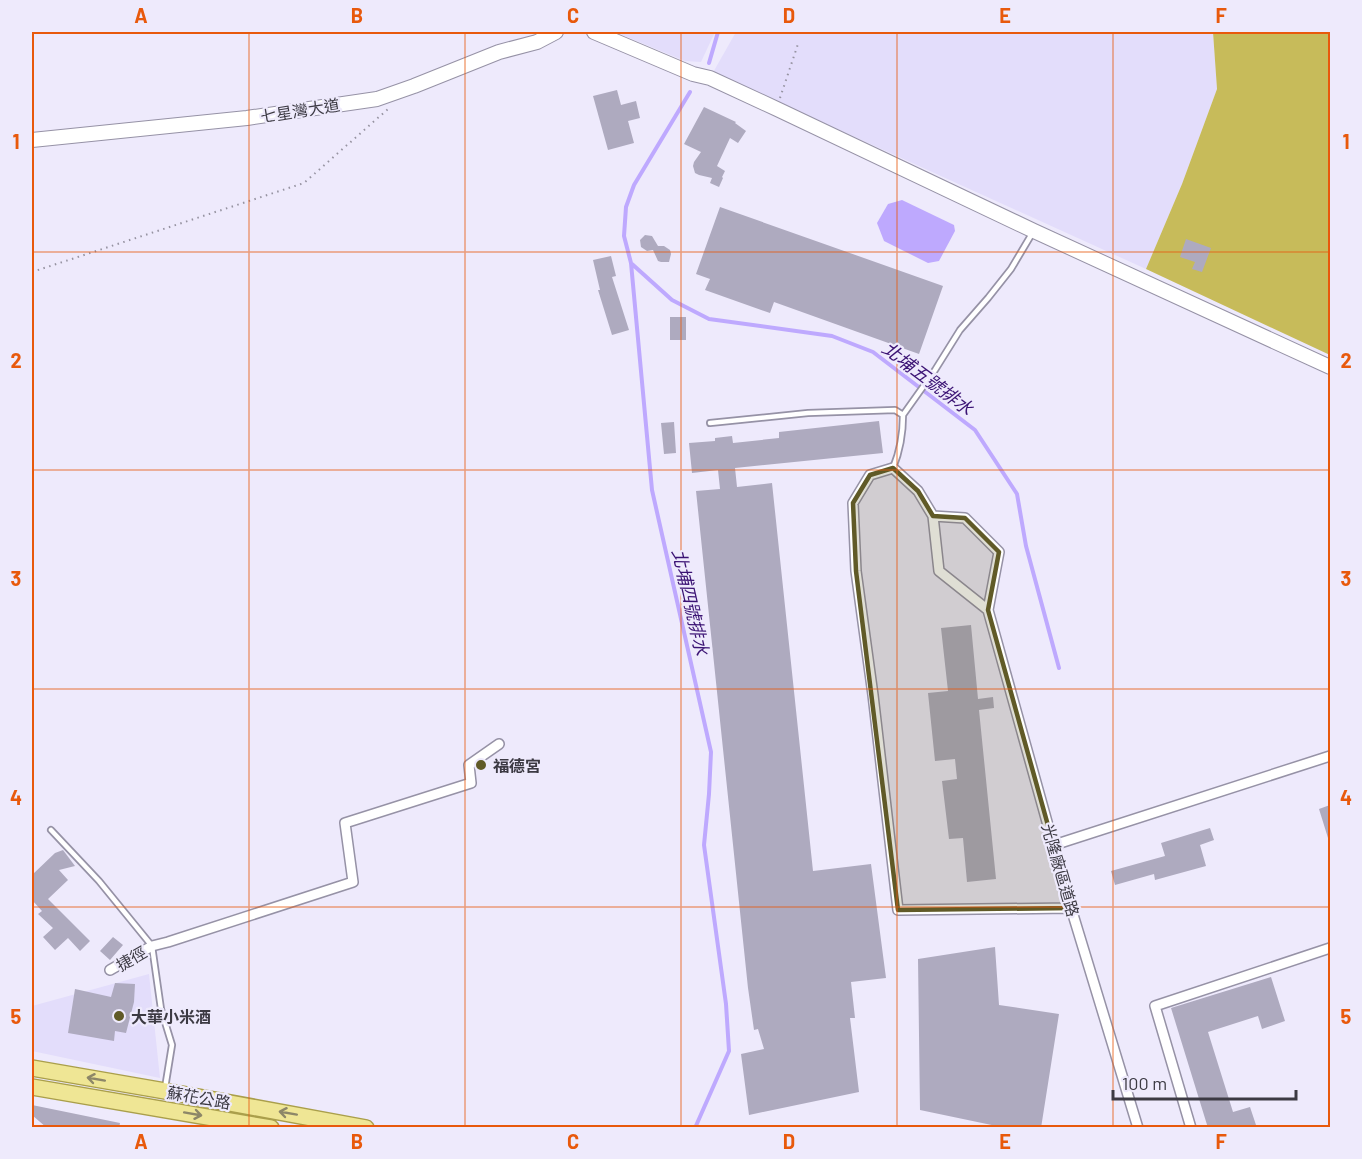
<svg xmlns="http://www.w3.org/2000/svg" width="1362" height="1159" font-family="Barlow,'Noto Sans TC',sans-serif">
  <rect width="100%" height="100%" fill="#eeeafc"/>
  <!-- built -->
  <path fill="#e3ddfb" d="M615 32H715L701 62 685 61Z
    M736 32H1213L1217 89 1182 184 1146 269 791 108 711 76Z
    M149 974 160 1078 32 1051V1006Z"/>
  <!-- forest -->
  <path fill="#c7bb5a" d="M1213 32H1330V355L1146 269 1182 184 1217 89Z"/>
  <!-- water -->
  <path fill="#bea9fe" d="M902 200 954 225 955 231 939 261 928 263 884 241 877 223 888 204Z"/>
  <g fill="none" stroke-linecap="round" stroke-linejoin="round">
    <!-- stream -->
    <path stroke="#bea9fe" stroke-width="4" d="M709 63 718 32
      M690 92 634 185 626 207 624 236 631 263 652 490 711 752 709 794 704 845 726 1004 729 1051 695 1128
      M632 264 672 300 709 319 832 336 873 352 975 430 1017 494 1026 546 1059 668"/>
  </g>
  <!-- building -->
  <path fill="#aeaabf" d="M617 90 621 105 636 101 640 118 628 121 634 143 608 150 593 96Z
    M704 107 736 122 735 123 746 131 738 143 730 138 717 166 725 171 722 177 723 178 719 187 710 183 712 178 699 175 695 173 693 166 694 162 701 152 684 144Z
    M720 207 943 286 919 354 774 302 770 313 705 290 710 279 696 274Z
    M645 235 652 236 658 246H664L670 250 671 254 669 262H661L658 261 653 250 647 251 641 247 640 240Z
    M1186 239 1211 248 1202 272 1192 269 1195 262 1180 257Z
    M611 256 616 276 612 277 629 330 612 335 598 290H600L593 260Z
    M670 317H686V340H670Z
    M879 421 883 453 735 468 737 487 772 483 813 871 871 864 886 978 851 982 855 1018H850L859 1092 749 1115 741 1054 764 1049 758 1029 754 1030 748 988 696 491 720 489 718 470 692 473 689 443 715 441V438L732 436 733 443 779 438V432Z
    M674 422 676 453 664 454 661 423Z
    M971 625 978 699 993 697 994 708 979 710 996 879 967 882 963 838 949 839 942 781 957 779 955 759 935 761 928 693 948 691 941 628Z
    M1330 805V838H1328L1319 809Z
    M1210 828 1214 840 1200 845 1206 866 1155 880 1154 874 1115 885 1111 871 1165 856 1161 843Z
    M63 850 75 866 59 870 68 880 48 899 90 941 80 951 68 938 55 950 43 937 53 928 38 914 42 911 32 900V875L55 853Z
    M113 937 123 945 110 960 100 951Z
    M995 947 999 1005 1059 1014 1041 1128H1006L920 1110 918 959Z
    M1271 977 1285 1021 1262 1029 1258 1016 1208 1032 1233 1112 1250 1107 1257 1128H1208L1171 1008Z
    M115 983 135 984 134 1002 126 1033 115 1031 114 1041 68 1033 75 989 111 997Z
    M32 1105 120 1123 119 1128H47L32 1115Z"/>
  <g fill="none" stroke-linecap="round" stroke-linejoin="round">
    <defs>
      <path id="lane" d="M903 415 935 370 960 330 988 298 1011 269 1033 232
        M710 423 808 413 895 410 903 415C903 434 900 451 893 468
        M51 830 99 881 152 946 161 1009 172 1045 165 1088"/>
      <path id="street" d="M933 516 918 491 893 468 870 475 853 503 856 571 873 695 898 910 1071 908
        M988 610 939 571 933 516 965 518 999 552 988 610 1071 908 1138 1128
        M1054 845 1330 756
        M110 970 152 946 168 942 353 882 345 823 471 783 469 765 499 744
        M1191 1128 1155 1006 1330 948"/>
      <path id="secondary" d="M594 32 693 74 710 78 777 109 1034 231 1330 367
        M32 140 247 118 377 99 414 86 499 52 537 42 556 32"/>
      <path id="primary" d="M32 1068 165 1091 366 1128
        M32 1087 271 1128"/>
    </defs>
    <!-- lane casing -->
    <use href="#lane" stroke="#9692a6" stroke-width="8"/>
    <!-- street casing -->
    <use href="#street" stroke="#9692a6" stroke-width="12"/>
    <!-- secondary casing -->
    <use href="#secondary" stroke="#9692a6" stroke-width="16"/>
    <!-- primary casing -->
    <use href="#primary" stroke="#aa9f4b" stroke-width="18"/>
    <!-- path -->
    <path stroke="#9693a1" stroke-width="2" stroke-dasharray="1.5 4.5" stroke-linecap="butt" d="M780 98 798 44
      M32 272 304 183 388 109"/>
    <!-- lane -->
    <use href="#lane" stroke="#fff" stroke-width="4.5"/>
    <!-- street -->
    <use href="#street" stroke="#fff" stroke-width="9"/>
    <!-- secondary -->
    <use href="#secondary" stroke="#fff" stroke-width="14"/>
    <!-- primary -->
    <use href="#primary" stroke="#efe695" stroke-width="15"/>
  </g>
  <!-- one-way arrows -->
  <defs><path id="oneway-shaft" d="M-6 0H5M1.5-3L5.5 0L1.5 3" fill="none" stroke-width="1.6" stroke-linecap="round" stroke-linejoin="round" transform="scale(1.5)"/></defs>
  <g stroke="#8d8768">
    <use href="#oneway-shaft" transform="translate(96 1079) rotate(-170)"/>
    <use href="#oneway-shaft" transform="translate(288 1113) rotate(-170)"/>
    <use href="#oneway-shaft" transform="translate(193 1114) rotate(10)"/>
  </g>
  <!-- marked area -->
  <path fill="#605a27" fill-opacity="0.2" stroke="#605a27" stroke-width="4.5" stroke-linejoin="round" d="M893 468 918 491 933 516 965 518 999 552 988 610 1071 908 898 910 856 571 853 503 870 475Z"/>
  <!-- grid -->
  <path fill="none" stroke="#e8590c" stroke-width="1.5" stroke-opacity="0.55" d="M249 32V1128M465 32V1128M681 32V1128M897 32V1128M1113 32V1128M32 252H1330M32 470H1330M32 689H1330M32 907H1330"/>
  <!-- markers -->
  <g fill="#605a27" stroke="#eeeafc" stroke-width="2">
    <circle cx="481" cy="765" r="6"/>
    <circle cx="119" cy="1016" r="6"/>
  </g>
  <g text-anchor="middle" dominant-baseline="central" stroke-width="4.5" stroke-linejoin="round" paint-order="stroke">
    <!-- street labels -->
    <g font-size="16" fill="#3c3a43" stroke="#eeeafc">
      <text transform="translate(300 110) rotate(-9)">七星灣大道</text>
      <text transform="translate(1061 870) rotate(74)">光隆廠區道路</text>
      <text transform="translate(131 958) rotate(-30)">捷徑</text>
      <text transform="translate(199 1097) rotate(10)">蘇花公路</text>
    </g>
    <!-- poi labels -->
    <g font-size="16" font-weight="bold" fill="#3c3a43" stroke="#eeeafc" text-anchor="start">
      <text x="493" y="765">福德宮</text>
      <text x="131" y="1016">大華小米酒</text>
    </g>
    <!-- water labels -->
    <g font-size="18" font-style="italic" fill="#3b1374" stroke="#eeeafc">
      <text transform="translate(928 378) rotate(37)">北埔五號排水</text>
      <text transform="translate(691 602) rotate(77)">北埔四號排水</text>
    </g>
  </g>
  <!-- border -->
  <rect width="1362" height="1159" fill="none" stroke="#eeeafc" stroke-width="66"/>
  <!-- scale -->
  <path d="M1113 1090v9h183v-9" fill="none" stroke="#3c3a43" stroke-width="3"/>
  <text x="1122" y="1090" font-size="18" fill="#3c3a43" stroke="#eeeafc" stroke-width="4.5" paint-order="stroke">100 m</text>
  <rect x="33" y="33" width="1296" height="1093" fill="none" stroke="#e8590c" stroke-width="2"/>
  <g font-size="20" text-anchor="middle" font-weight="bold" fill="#e8590c">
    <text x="141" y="23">A</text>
    <text x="357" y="23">B</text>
    <text x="573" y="23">C</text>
    <text x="789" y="23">D</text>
    <text x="1005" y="23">E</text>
    <text x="1221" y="23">F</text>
    <text x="16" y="149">1</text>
    <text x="1346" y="149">1</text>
    <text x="16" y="368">2</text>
    <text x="1346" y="368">2</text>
    <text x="16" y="586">3</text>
    <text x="1346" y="586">3</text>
    <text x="16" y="805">4</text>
    <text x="1346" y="805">4</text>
    <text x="16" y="1024">5</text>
    <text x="1346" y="1024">5</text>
    <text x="141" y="1149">A</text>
    <text x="357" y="1149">B</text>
    <text x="573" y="1149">C</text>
    <text x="789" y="1149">D</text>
    <text x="1005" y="1149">E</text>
    <text x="1221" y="1149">F</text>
  </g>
</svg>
